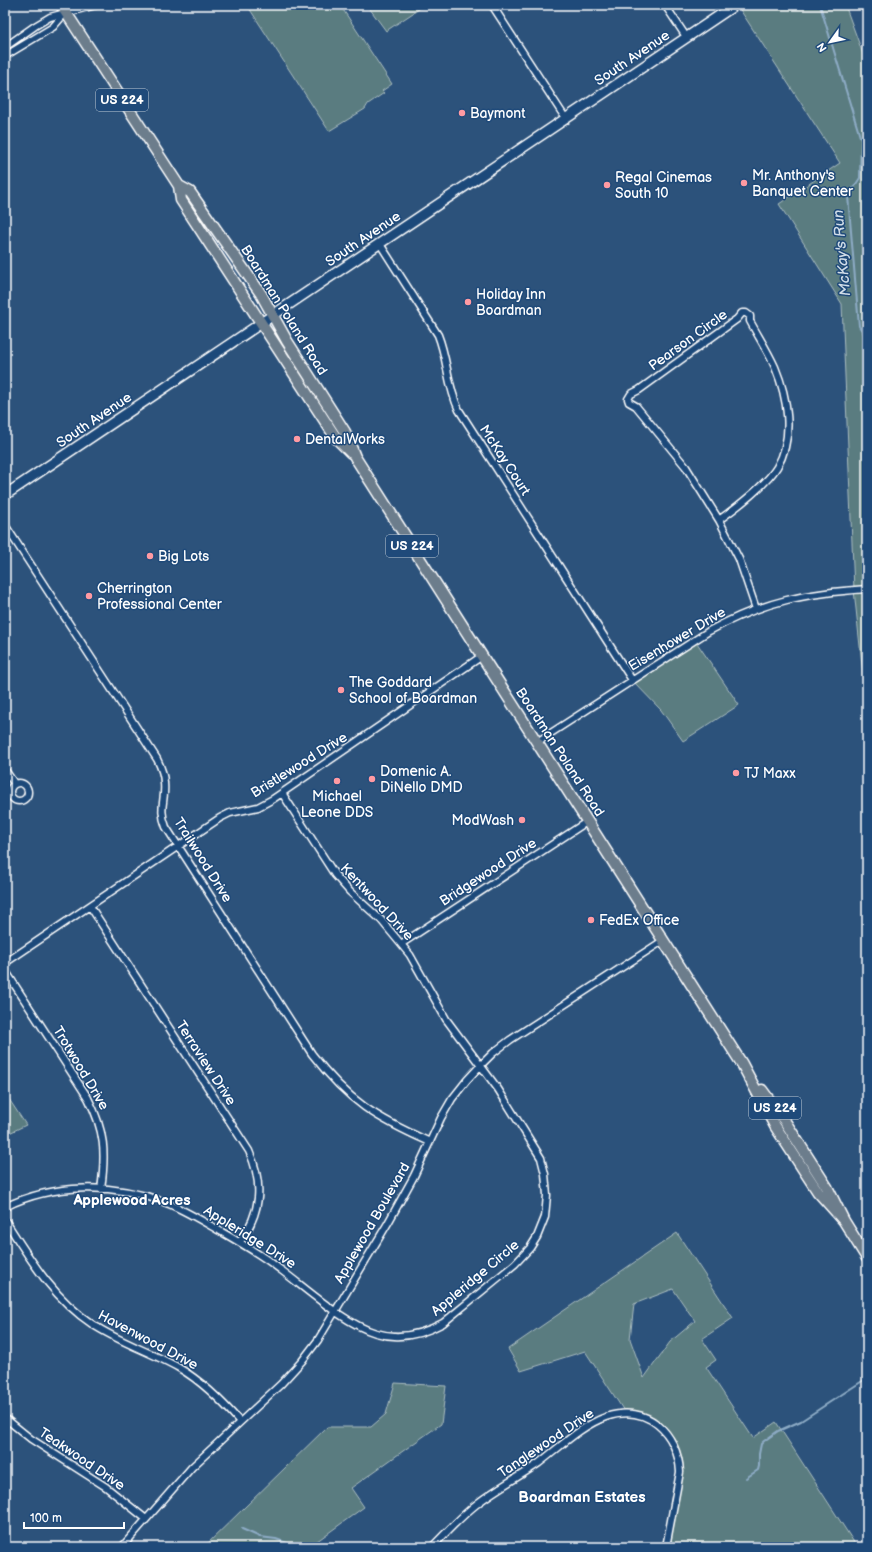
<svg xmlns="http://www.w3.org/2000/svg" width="872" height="1552" font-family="'Balsamiq Sans',sans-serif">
  <rect width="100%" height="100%" fill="#2c527b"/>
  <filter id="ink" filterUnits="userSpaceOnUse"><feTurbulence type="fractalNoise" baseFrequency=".025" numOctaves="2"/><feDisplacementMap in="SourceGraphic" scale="8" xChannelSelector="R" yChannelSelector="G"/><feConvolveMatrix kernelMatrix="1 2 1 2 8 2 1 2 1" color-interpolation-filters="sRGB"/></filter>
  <g filter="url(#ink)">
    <!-- green -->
    <path fill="#5a7c80" stroke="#acbec0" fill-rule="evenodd" d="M254 5H340L392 84 382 91 384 93 368 104 365 109 329 131 249 8Z
      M367 5H425L386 31Z
      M737 5H845L867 65V712L854 590 842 304 779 204 840 163Z
      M695 640 739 705 683 741 661 710 632 680Z
      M5 1093 26 1125 5 1135Z
      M677 1233 733 1318 702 1339 716 1360 706 1367 753 1438 776 1422 857 1547H666L678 1487 677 1454 659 1425 626 1414 585 1351 521 1371 508 1349ZM673 1289 695 1321 670 1342 644 1378 630 1339 634 1304Z
      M395 1383 446 1386 441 1424 351 1488 364 1507 309 1547H204L327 1427H371L386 1414Z"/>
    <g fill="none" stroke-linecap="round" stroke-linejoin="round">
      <!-- stream -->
      <path stroke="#8eacc6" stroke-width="2" d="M820 5 861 140 860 178 848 196 859 326 867 339
        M865 607 867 618
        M746 1478 758 1470 759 1466V1454L761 1444 764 1441 778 1431 801 1421 867 1378
        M242 1529 260 1537 276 1539 287 1543"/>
      <defs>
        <path id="street" d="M492 5 566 119
          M665 5 687 38
          M5 47 35 26 50 17 96 5
          M5 56 53 27 65 13
          M380 244 438 335C448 360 447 386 459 410L632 680
          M742 313H746L750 316V321C758 336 768 351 775 367 787 396 795 437 777 467 766 485 737 507 719 520L686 467 636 406 629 402 628 399 631 394 639 390 737 319Z
          M719 520 739 559 756 609
          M5 525 157 759C161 767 164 774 164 783 166 800 158 807 166 827L312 1054C349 1102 376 1118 430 1142
          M537 742 709 631C764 601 806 593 867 589
          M5 770 14 783
          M10 792a9 9 0 1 1 18 0a9 9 0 1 1-18 0Z
          M90 906 249 1151C264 1185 261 1212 240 1242
          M401 944 588 821
          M5 963 220 818 230 813 258 807 273 799 482 656
          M5 970 88 1098C105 1131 106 1153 101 1189
          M5 1207C53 1183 114 1183 164 1202 183 1209 202 1221 220 1231 241 1243 262 1255 281 1270 308 1290 345 1324 376 1333 399 1340 423 1334 443 1323L515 1264 530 1248 537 1237 545 1217 547 1195 545 1174 541 1158 498 1089 446 1019 410 955 381 920 350 892 335 875 282 793
          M5 1220C30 1259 53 1298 92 1324 119 1342 151 1352 179 1368 203 1382 222 1401 240 1422
          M5 1418 31 1439 106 1487 146 1519
          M122 1547 192 1467 281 1384 302 1361 318 1340 388 1223 414 1176 441 1118 452 1099 467 1080 480 1066 493 1053 510 1040 664 940
          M432 1547C447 1532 461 1516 478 1503 497 1488 519 1477 539 1463 559 1448 582 1425 606 1417 647 1403 678 1433 680 1472L666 1547"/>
        <path id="secondary" d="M5 495 735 5"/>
        <path id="primary" d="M61 5 179 186 181 200 336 438 351 453
          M179 186 190 192 261 294 287 341 345 432 355 457 742 1064 775 1126 818 1192 844 1221
          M762 1090 784 1120 827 1187 844 1221 867 1258"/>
      </defs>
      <!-- street casing -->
      <use href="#street" stroke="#fff" stroke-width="9"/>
      <!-- secondary casing -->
      <use href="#secondary" stroke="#fff" stroke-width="12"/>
      <!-- primary casing -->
      <use href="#primary" stroke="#fff" stroke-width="13"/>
      <!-- street -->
      <use href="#street" stroke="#1f4a7a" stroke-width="6"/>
      <!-- secondary -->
      <use href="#secondary" stroke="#1f4a7a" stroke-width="9"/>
      <!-- primary -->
      <use href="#primary" stroke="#6c7d8c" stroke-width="10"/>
    </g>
  </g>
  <!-- markers -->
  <g fill="#ff9aa2" stroke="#1f4a7a" stroke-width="1.5">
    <circle cx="462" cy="113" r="4"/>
    <circle cx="744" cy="183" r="4"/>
    <circle cx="607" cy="185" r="4"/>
    <circle cx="468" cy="302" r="4"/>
    <circle cx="297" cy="439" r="4"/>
    <circle cx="150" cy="556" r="4"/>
    <circle cx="89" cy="596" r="4"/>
    <circle cx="341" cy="690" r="4"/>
    <circle cx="736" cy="773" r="4"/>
    <circle cx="372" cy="779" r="4"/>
    <circle cx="337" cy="781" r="4"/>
    <circle cx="522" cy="820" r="4"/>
    <circle cx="591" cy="920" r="4"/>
  </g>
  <g text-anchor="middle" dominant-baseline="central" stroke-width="3" stroke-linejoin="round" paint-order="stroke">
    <!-- shield labels -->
    <g fill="#1f4a7a" stroke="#bcc9d7" stroke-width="1">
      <rect x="96" y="89" width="52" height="22" rx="3"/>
      <rect x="386" y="535" width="52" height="22" rx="3"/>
      <rect x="749" y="1097" width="52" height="22" rx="3"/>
    </g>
    <g font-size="13" font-weight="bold" fill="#fff">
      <text x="122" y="100">US 224</text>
      <text x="412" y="546">US 224</text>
      <text x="775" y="1108">US 224</text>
    </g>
    <!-- street labels -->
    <g font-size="14" fill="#fff" stroke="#1f4a7a">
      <text transform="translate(632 58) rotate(-34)">South Avenue</text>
      <text transform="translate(363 239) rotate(-34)">South Avenue</text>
      <text transform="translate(284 310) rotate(58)">Boardman Poland Road</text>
      <text transform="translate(688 340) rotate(-36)">Pearson Circle</text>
      <text transform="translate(94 420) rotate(-34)">South Avenue</text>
      <text transform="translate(505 460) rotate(57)">McKay Court</text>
      <text transform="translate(677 639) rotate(-31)">Eisenhower Drive</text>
      <text transform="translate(560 752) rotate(57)">Boardman Poland Road</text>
      <text transform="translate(299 765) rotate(-32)">Bristlewood Drive</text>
      <text transform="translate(203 860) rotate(58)">Trailwood Drive</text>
      <text transform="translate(488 872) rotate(-33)">Bridgewood Drive</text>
      <text transform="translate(377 902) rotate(47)">Kentwood Drive</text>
      <text transform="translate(206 1063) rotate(57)">Terraview Drive</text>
      <text transform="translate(81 1068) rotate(59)">Trotwood Drive</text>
      <text transform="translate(372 1223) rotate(-60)">Applewood Boulevard</text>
      <text transform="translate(250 1237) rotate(32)">Appleridge Drive</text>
      <text transform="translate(475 1278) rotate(-40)">Appleridge Circle</text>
      <text transform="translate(148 1340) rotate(28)">Havenwood Drive</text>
      <text transform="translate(546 1443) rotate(-34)">Tanglewood Drive</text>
      <text transform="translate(82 1459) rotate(34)">Teakwood Drive</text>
    </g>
    <!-- poi labels -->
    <g font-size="14" fill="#fff" stroke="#1f4a7a" text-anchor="start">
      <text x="470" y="113">Baymont</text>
      <text x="752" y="175">Mr. Anthony's<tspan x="752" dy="16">Banquet Center</tspan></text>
      <text x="615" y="177">Regal Cinemas<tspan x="615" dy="16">South 10</tspan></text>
      <text x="476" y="294">Holiday Inn<tspan x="476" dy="16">Boardman</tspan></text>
      <text x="305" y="439">DentalWorks</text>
      <text x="158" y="556">Big Lots</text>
      <text x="97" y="588">Cherrington<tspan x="97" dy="16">Professional Center</tspan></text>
      <text x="349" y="682">The Goddard<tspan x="349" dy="16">School of Boardman</tspan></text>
      <text x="380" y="771">Domenic A.<tspan x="380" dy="16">DiNello DMD</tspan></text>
      <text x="744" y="773">TJ Maxx</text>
      <text x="337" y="796" text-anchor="middle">Michael<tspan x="337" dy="16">Leone DDS</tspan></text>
      <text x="514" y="820" text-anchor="end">ModWash</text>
      <text x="599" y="920">FedEx Office</text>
    </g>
    <!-- water labels -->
    <g font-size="15" font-style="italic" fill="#d0dce7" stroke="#1f4a7a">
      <text transform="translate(842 253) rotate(-95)">McKay's Run</text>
    </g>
    <!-- neighbourhood labels -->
    <g font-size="15" font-weight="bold" fill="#fff" stroke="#1f4a7a">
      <text x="132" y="1200">Applewood Acres</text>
      <text x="582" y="1497">Boardman Estates</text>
    </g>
  </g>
  <!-- margin -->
  <rect width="872" height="1552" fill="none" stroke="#1f4a7a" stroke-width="20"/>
  <rect x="10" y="10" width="852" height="1532" fill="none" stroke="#fff" stroke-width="1.5" filter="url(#ink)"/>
  <!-- north arrow -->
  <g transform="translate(830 42) rotate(237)" stroke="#1f4a7a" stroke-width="3" paint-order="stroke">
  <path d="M0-3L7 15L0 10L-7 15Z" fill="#ffffff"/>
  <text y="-6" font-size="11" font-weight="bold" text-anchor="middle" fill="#ffffff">N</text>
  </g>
  <!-- scale -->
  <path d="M24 1522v6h100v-6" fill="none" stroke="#ffffff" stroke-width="2"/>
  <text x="30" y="1522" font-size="12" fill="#ffffff" stroke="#1f4a7a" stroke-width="3" paint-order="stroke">100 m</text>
</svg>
